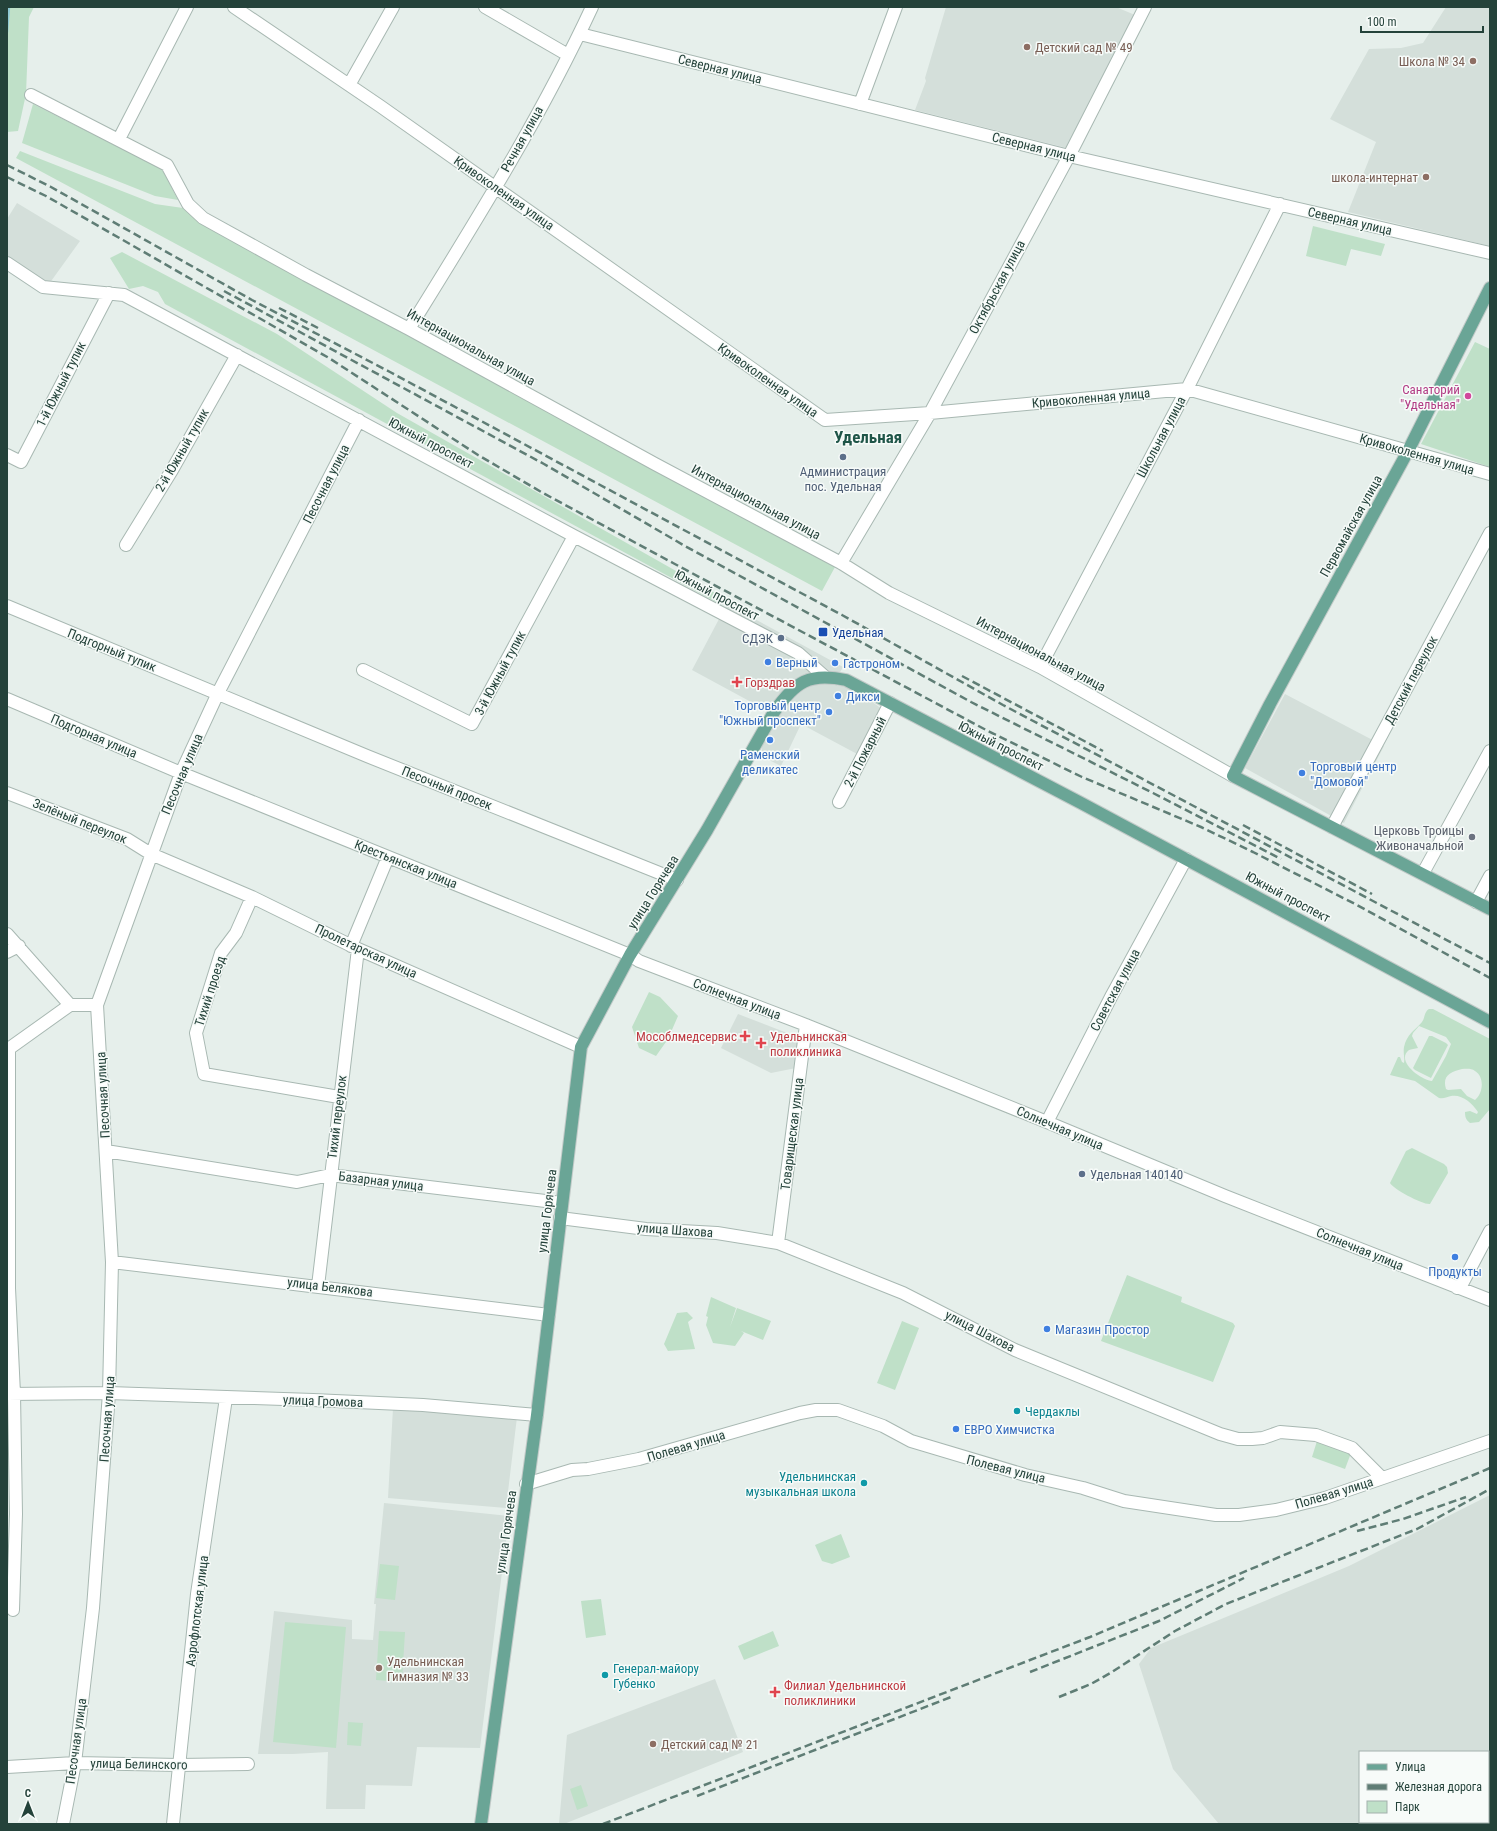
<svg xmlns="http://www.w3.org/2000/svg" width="1497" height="1831" font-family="'Roboto Condensed',sans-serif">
  <rect width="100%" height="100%" fill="#e6efeb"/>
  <!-- built -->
  <path fill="#d4dfda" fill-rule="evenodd" d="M946 7H1116L1135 15 1067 148 915 110 926 81 925 78Z
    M1446 7H1490V246L1348 212 1376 142 1330 119 1369 49 1401 48 1423 43Z
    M17 203 80 241 49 284 7 257V219Z
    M727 604 843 667 838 676 837 686H846L858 692 882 709 859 755 801 724 781 766 761 756 766 710 692 670Z
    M1285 694 1384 746 1344 823 1245 768Z
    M738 1014 800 1038 796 1068 771 1073 721 1048Z
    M393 1408 517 1417 506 1508 388 1498Z
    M1490 1495V1824H1219L1173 1769 1139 1664 1151 1648 1349 1566ZM1360 1752H1488V1822H1360Z
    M384 1503 509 1516 480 1748 417 1747 412 1786 366 1785 365 1809H326L328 1752 293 1754H258L274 1611 352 1620V1639L373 1640 376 1604H374Z
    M715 1679 743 1752 564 1824H559L567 1735Z"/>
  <!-- green -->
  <path fill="#bfe0c8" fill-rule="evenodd" d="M7 7H34L29 17 26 94 18 131 7 132Z
    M33 104 162 169 178 200 155 196 22 143Z
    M20 151 155 204 183 208 198 222 835 567 822 591 16 158Z
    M1313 226 1385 244 1381 256 1351 249 1346 266 1306 256Z
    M122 252 277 334 397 413 722 597 718 603 165 304 158 292 143 286 129 289 110 258Z
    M1475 342 1490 349V467L1421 444Z
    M649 992 660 997 678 1016 668 1039 656 1056 639 1048 632 1027Z
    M1429 1009H1433L1490 1039V1109L1479 1122 1470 1123C1466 1120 1465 1117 1465 1112L1470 1111 1477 1114 1478 1112C1472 1103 1462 1094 1451 1096 1446 1097 1444 1099 1439 1098L1415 1081 1390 1075 1398 1057H1400L1402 1062 1404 1063C1405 1058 1403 1053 1404 1047 1407 1034 1414 1031 1422 1022 1425 1018 1424 1012 1429 1009ZM1419 1026 1446 1037 1451 1044 1446 1056 1432 1081C1421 1080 1395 1061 1409 1050 1411 1049 1415 1049 1418 1048L1412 1036 1413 1033ZM1462 1069C1466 1069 1471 1068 1475 1071 1485 1077 1483 1094 1475 1100L1467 1096 1461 1089 1448 1090 1446 1089C1442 1076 1450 1072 1462 1069Z
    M1429 1036H1432L1446 1043 1448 1045 1431 1078 1415 1070 1413 1068Z
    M1412 1148 1444 1164 1447 1167 1448 1173 1430 1204C1423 1205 1393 1189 1390 1183L1406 1151Z
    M1127 1275 1182 1297 1181 1302 1233 1323 1235 1326 1213 1382 1101 1341Z
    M711 1297 736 1308 730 1327 737 1308 771 1321 763 1340 741 1331 744 1333 735 1346 713 1343 706 1325 708 1317 706 1316Z
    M687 1312 693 1318 688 1322 695 1349 668 1351 664 1344 677 1313Z
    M902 1321 919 1328 895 1390 877 1383Z
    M1317 1441 1351 1453 1345 1469 1312 1457Z
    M841 1534 850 1557 832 1564 822 1561 815 1545Z
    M380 1564 399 1566 395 1600 376 1598Z
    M601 1599 606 1635 586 1638 581 1601Z
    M285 1622 346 1627 336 1748 273 1742Z
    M379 1631 405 1632 402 1682 376 1680Z
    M773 1631 779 1646 744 1660 738 1646Z
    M348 1722 363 1723 361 1746 347 1745Z
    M581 1785 588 1806 577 1810 570 1789Z"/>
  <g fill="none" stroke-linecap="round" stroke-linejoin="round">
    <!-- stream -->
    <path stroke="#8ec9d4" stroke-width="2.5" d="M7 32 9 7"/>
    <defs>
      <path id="minor" d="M234 7 380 106 825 420 930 413 1187 389 1490 474
        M485 7 568 55
        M580 34 1069 156 1490 253
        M349 85 393 7
        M31 95 167 165 188 204 203 218 306 275 409 329 655 464 841 563 889 593 1040 667 1233 776
        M860 104 896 7
        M119 139 187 7
        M7 263 43 287 124 295 574 536 798 653 824 676
        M409 329C474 224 540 119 592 7
        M7 455 21 462 109 293
        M126 545 172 470 237 355
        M841 563 930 413 1069 156 1145 7
        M7 606 367 756 677 880
        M1040 667 1187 389 1280 204
        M363 670 472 724 574 536
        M7 699 181 773 630 955 639 961 806 1025 1042 1120 1225 1196 1490 1300
        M7 793 127 839 151 854 252 897 358 949 581 1047
        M839 802 890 703
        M1332 827 1490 533
        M1423 873 1490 751
        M252 897 236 933 221 953 196 1033 204 1074 339 1097
        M1476 902 1490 876
        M7 934 70 1005H97
        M351 946 388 857
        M7 952 19 946
        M9 1049V1288L14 1394 16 1514 13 1610
        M7 1050 70 1005
        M1047 1122 1112 995 1186 859
        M106 1151 297 1182 330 1175 562 1203
        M560 1218 646 1229 717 1233 778 1243 903 1293 1015 1350 1220 1434 1238 1439H1252L1263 1438 1280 1432 1316 1435 1352 1448 1382 1478
        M778 1243 806 1025
        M112 1262 549 1315
        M318 1286 358 949
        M1457 1288 1462 1284 1490 1231
        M7 1394 109 1393 313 1400 423 1405 537 1415
        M526 1484 572 1470 588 1469 639 1459 800 1413 816 1410H838L883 1426 911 1441 1025 1475 1083 1488 1124 1501 1216 1515H1239L1276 1510 1325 1498 1490 1441
        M7 1767 75 1763 179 1765 248 1764
        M63 1824 75 1763 93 1608 109 1393 112 1262 97 1005 181 773 218 693 359 420
        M173 1824 197 1594 226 1398"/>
      <path id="major" d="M1490 288 1408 451 1270 704 1233 776 1490 909
        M481 1824 537 1415 581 1047 630 955 707 830 774 712C795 682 809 672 846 680L1081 803 1490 1022"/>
    </defs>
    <!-- minor casing -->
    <use href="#minor" stroke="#a8b8b2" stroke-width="14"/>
    <!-- major casing -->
    <use href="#major" stroke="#c2cac8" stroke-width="14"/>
    <!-- minor -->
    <use href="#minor" stroke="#fff" stroke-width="12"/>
    <!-- major -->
    <use href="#major" stroke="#6aa596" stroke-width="12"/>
    <!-- rail -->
    <path stroke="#5f7d75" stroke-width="2.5" stroke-dasharray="8 4" stroke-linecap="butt" d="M7 165 51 187 252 300 390 372 842 615 1003 705 1490 963
      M7 177 46 196 329 358 478 455 543 493 673 563 988 731 1082 777 1201 827 1253 852 1357 905 1490 978
      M224 291 544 464 685 546 971 702 1153 793 1281 859
      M279 308 318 328
      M962 676 1103 751
      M1243 825 1372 894
      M1357 1531 1403 1519 1466 1497
      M1030 1672 1159 1621 1244 1578
      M1059 1697 1091 1684 1112 1672 1175 1631 1226 1604 1417 1529 1490 1489
      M697 1796 951 1697
      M603 1824 1090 1637 1490 1468"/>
  </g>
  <!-- markers -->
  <g fill="#8d6e63" stroke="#f7fbf9" stroke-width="1.5">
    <circle cx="1027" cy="47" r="4"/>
    <circle cx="1473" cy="61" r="4"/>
    <circle cx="1426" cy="177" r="4"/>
    <circle cx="379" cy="1668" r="4"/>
    <circle cx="653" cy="1744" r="4"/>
  </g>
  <circle fill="#d1479c" stroke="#f7fbf9" stroke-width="1.5" cx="1468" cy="396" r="4"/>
  <g fill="#5c6f8a" stroke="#f7fbf9" stroke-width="1.5">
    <circle cx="843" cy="457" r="4"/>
    <circle cx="781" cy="638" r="4"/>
    <circle cx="1082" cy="1174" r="4"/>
  </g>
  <rect fill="#1a4fb4" stroke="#f7fbf9" stroke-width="1.5" x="818" y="627" width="10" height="10" rx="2"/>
  <g fill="#3f7fe0" stroke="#f7fbf9" stroke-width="1.5">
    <circle cx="768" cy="662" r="4"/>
    <circle cx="835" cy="663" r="4"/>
    <circle cx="838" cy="696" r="4"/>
    <circle cx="829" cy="712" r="4"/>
    <circle cx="770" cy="740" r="4"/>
    <circle cx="1302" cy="773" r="4"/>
    <circle cx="1455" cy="1257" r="4"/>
    <circle cx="1047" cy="1329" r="4"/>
    <circle cx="956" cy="1429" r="4"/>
  </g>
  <g fill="#e0444e" stroke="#f7fbf9" stroke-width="1.5">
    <path d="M735 676h4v4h4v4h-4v4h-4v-4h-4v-4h4z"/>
    <path d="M743 1030h4v4h4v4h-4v4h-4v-4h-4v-4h4z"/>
    <path d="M759 1037h4v4h4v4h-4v4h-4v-4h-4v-4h4z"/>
    <path d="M773 1686h4v4h4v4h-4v4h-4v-4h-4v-4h4z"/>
  </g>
  <circle fill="#6b7280" stroke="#f7fbf9" stroke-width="1.5" cx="1472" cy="837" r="4"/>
  <g fill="#0f9aa8" stroke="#f7fbf9" stroke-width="1.5">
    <circle cx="1017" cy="1411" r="4"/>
    <circle cx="864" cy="1483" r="4"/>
    <circle cx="605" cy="1675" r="4"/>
  </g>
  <g text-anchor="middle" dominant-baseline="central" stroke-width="3" stroke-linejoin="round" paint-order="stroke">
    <!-- education labels -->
    <g font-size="13" fill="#785e54" stroke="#f7fbf9" text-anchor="start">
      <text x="1035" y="47">Детский сад № 49</text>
      <text x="1465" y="61" text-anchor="end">Школа № 34</text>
      <text x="1418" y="177" text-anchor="end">школа-интернат</text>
      <text x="387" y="1661">Удельнинская<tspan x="387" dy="15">Гимназия № 33</tspan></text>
      <text x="661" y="1744">Детский сад № 21</text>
    </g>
    <!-- street labels -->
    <g font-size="13" fill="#24423a" stroke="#f7fbf9">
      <text transform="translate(720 69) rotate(14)">Северная улица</text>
      <text transform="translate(522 139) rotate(-61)">Речная улица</text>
      <text transform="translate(1034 147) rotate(14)">Северная улица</text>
      <text transform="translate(504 193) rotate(35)">Кривоколенная улица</text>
      <text transform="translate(1350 221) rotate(13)">Северная улица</text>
      <text transform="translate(997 287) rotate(-62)">Октябрьская улица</text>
      <text transform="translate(471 347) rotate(29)">Интернациональная улица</text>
      <text transform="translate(768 380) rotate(35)">Кривоколенная улица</text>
      <text transform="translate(61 384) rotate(-63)">1-й Южный тупик</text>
      <text transform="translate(1091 398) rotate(-5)">Кривоколенная улица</text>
      <text transform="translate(1161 437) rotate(-62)">Школьная улица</text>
      <text transform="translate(431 443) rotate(28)">Южный проспект</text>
      <text transform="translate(182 450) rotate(-60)">2-й Южный тупик</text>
      <text transform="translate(1417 454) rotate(16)">Кривоколенная улица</text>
      <text transform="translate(326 484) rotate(-63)">Песочная улица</text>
      <text transform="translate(756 502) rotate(28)">Интернациональная улица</text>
      <text transform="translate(1351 526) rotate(-61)">Первомайская улица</text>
      <text transform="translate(717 595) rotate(28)">Южный проспект</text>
      <text transform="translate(112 650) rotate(22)">Подгорный тупик</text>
      <text transform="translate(1041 654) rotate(28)">Интернациональная улица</text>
      <text transform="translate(500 673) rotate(-62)">3-й Южный тупик</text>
      <text transform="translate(1411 680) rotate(-62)">Детский переулок</text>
      <text transform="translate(94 736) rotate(23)">Подгорная улица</text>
      <text transform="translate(1001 746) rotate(27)">Южный проспект</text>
      <text transform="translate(865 752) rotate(-63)">2-й Пожарный</text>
      <text transform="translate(182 774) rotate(-67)">Песочная улица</text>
      <text transform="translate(447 788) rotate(22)">Песочный просек</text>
      <text transform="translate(80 821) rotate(22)">Зелёный переулок</text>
      <text transform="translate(406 864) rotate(22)">Крестьянская улица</text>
      <text transform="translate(653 892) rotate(-58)">улица Горячева</text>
      <text transform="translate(1288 897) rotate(28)">Южный проспект</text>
      <text transform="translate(366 951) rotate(25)">Пролетарская улица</text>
      <text transform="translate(1115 990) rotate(-62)">Советская улица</text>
      <text transform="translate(210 991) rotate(-72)">Тихий проезд</text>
      <text transform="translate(737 999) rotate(21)">Солнечная улица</text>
      <text transform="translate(103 1095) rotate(-93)">Песочная улица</text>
      <text transform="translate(337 1117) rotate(-83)">Тихий переулок</text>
      <text transform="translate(1060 1128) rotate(23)">Солнечная улица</text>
      <text transform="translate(792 1134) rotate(-83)">Товарищеская улица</text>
      <text transform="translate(381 1181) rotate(7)">Базарная улица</text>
      <text transform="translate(547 1211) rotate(-83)">улица Горячева</text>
      <text transform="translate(675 1230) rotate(4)">улица Шахова</text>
      <text transform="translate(1360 1249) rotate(22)">Солнечная улица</text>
      <text transform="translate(330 1287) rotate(7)">улица Белякова</text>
      <text transform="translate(980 1331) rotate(27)">улица Шахова</text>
      <text transform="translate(323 1401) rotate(2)">улица Громова</text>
      <text transform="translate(107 1419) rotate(-86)">Песочная улица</text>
      <text transform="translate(686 1446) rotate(-17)">Полевая улица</text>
      <text transform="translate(1006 1469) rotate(14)">Полевая улица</text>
      <text transform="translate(1334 1493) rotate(-17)">Полевая улица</text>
      <text transform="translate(506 1532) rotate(-82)">улица Горячева</text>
      <text transform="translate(197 1611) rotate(-83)">Аэрофлотская улица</text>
      <text transform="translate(76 1741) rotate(-82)">Песочная улица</text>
      <text transform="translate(139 1764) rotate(1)">улица Белинского</text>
    </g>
    <!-- hotel labels -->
    <g font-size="13" fill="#b23c85" stroke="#f7fbf9" text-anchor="end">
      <text x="1460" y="389">Санаторий<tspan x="1460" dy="15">"Удельная"</tspan></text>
    </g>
    <!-- service labels -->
    <g font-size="13" fill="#4e5e75" stroke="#f7fbf9">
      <text x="843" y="471">Администрация<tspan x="843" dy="15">пос. Удельная</tspan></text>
      <text x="773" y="638" text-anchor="end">СДЭК</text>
      <text x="1090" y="1174" text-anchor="start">Удельная 140140</text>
    </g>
    <!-- transit labels -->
    <g font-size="13" fill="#164399" stroke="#f7fbf9" text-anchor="start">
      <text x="832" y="632">Удельная</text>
    </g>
    <!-- shop labels -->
    <g font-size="13" fill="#366cbe" stroke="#f7fbf9" text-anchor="start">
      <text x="776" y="662">Верный</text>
      <text x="843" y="663">Гастроном</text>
      <text x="846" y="696">Дикси</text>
      <text x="821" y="705" text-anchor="end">Торговый центр<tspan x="821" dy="15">"Южный проспект"</tspan></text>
      <text x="770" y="754" text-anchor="middle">Раменский<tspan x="770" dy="15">деликатес</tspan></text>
      <text x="1310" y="766">Торговый центр<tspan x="1310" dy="15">"Домовой"</tspan></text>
      <text x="1455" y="1271" text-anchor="middle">Продукты</text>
      <text x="1055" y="1329">Магазин Простор</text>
      <text x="964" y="1429">ЕВРО Химчистка</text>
    </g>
    <!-- health labels -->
    <g font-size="13" fill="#be3a42" stroke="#f7fbf9" text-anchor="start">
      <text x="745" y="682">Горздрав</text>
      <text x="737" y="1036" text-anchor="end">Мособлмедсервис</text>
      <text x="770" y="1036">Удельнинская<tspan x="770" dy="15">поликлиника</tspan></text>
      <text x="784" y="1685">Филиал Удельнинской<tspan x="784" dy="15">поликлиники</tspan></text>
    </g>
    <!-- worship labels -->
    <g font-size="13" fill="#5b616d" stroke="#f7fbf9" text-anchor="end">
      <text x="1464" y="830">Церковь Троицы<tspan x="1464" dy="15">Живоначальной</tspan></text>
    </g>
    <!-- culture labels -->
    <g font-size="13" fill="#0d838f" stroke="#f7fbf9" text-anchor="start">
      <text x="1025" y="1411">Чердаклы</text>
      <text x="856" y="1476" text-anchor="end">Удельнинская<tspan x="856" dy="15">музыкальная школа</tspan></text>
      <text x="613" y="1668">Генерал-майору<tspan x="613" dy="15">Губенко</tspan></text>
    </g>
    <!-- district labels -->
    <g font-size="17" font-weight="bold" fill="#1f5548" stroke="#f7fbf9">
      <text x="868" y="437">Удельная</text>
    </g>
  </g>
  <!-- border -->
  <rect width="1497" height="1831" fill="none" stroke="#24423a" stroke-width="16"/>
  <!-- legend -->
  <rect x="1359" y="1751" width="130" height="72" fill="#f7fbf9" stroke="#a3b1ad"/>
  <rect x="1367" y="1764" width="20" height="6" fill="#6aa596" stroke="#a3b1ad"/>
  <text x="1395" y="1771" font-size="12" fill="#24423a">Улица</text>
  <rect x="1367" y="1784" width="20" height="6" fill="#5f7d75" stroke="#a3b1ad"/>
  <text x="1395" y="1791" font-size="12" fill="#24423a">Железная дорога</text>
  <rect x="1367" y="1801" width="20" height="12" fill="#bfe0c8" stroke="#a3b1ad"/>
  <text x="1395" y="1811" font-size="12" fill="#24423a">Парк</text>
  <!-- north arrow -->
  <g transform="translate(28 1803)" stroke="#f7fbf9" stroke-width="3" paint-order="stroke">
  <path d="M0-3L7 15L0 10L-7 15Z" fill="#24423a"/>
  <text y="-6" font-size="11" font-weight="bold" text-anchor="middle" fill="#24423a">С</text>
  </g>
  <!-- scale -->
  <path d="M1361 26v6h122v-6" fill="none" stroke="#24423a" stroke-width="2"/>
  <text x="1367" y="26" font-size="12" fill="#24423a" stroke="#f7fbf9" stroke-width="3" paint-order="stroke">100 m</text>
</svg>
